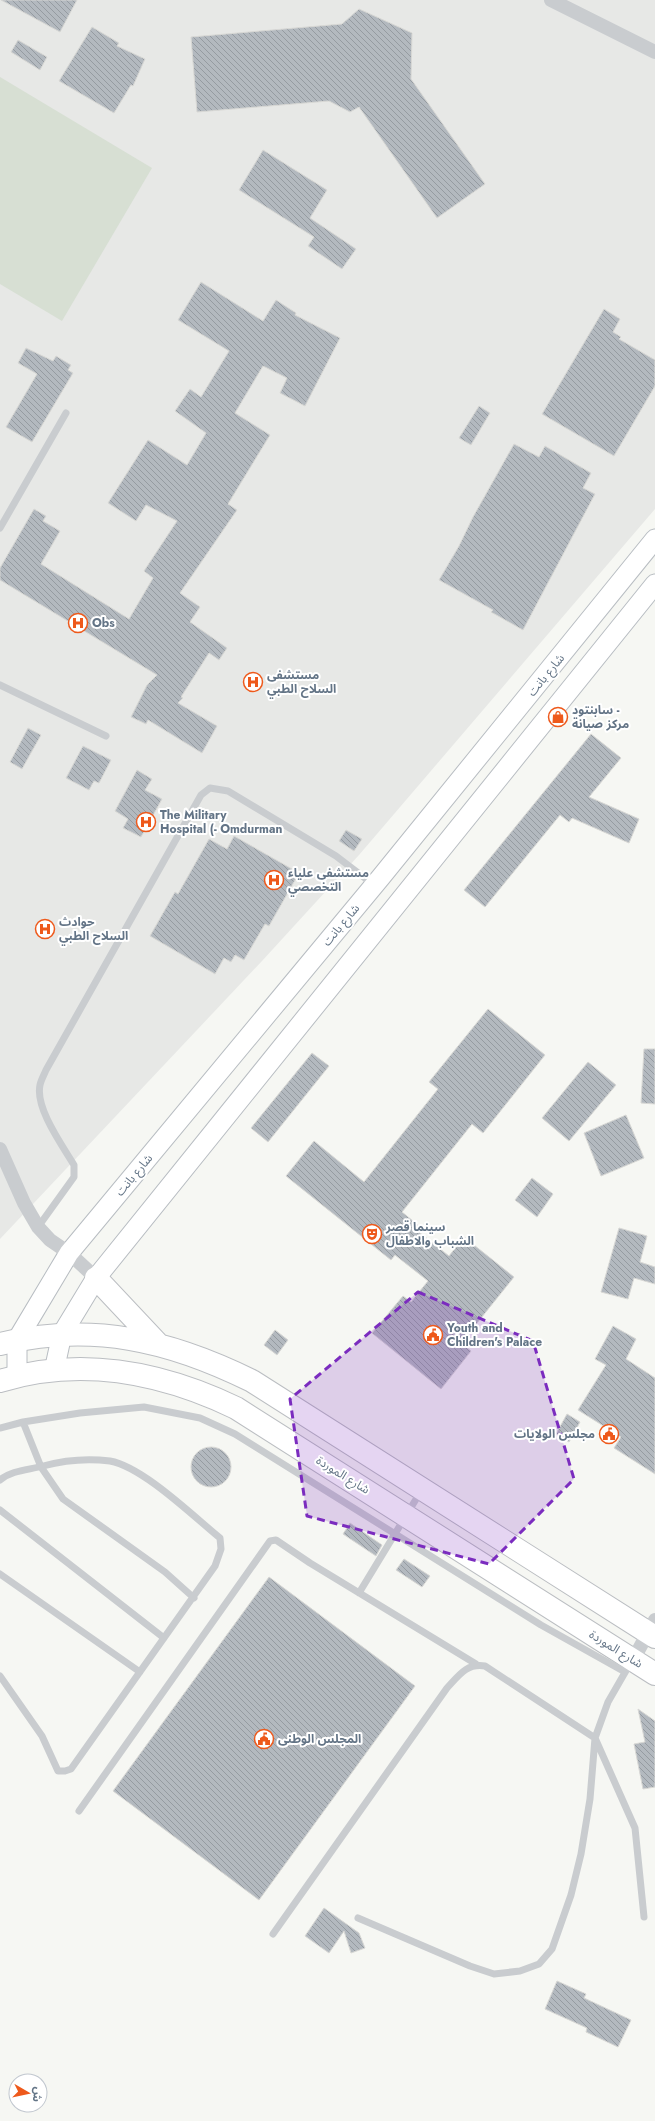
<svg xmlns="http://www.w3.org/2000/svg" width="655" height="2121" font-family="Jost,'Noto Sans Arabic',sans-serif">
  <defs>
    <pattern id="building-back-hatch" width="6" height="6" patternUnits="userSpaceOnUse"><rect width="6" height="6" fill="#b3b9bf"/><path d="M-1 5l2 2M0 0l6 6M5-1l2 2" fill="none" stroke="#959ba1"/></pattern>
  </defs>
  <rect width="100%" height="100%" fill="#f6f7f3"/>
  <!-- built -->
  <path fill="#e7e8e6" d="M0 0H655V509L359 855 262 961 0 1239Z"/>
  <!-- pitch -->
  <path fill="#d7dfd3" d="M0 77 152 168 62 321 0 284Z"/>
  <!-- building -->
  <path fill="url(#building-back-hatch)" stroke="#d8d8d5" d="M1 0H77L60 32Z
    M359 9 412 33 411 79 485 184 437 218 359 107 350 112 329 101 197 112 191 37 342 24Z
    M92 27 119 43 117 46 145 59 133 86 131 85 114 113 59 81Z
    M18 40 47 57 40 70 11 52Z
    M263 150 327 190 310 218 356 249 342 269 308 246 314 237 239 190Z
    M201 282 263 321 276 300 296 313 295 315 340 338 305 406 280 393 287 378 263 366 235 413 270 435 228 504 237 510 180 593 200 607 190 622 227 648 219 660 209 653 181 697 183 698 178 703 217 726 202 753 148 720 146 724 131 717 147 685 157 675 0 580V568L34 509 46 516 43 521 60 531 41 564 129 619 153 578 144 571 177 521 146 505 136 521 108 503 148 440 187 465 206 433 175 411 190 389 201 397 229 351 178 320Z
    M604 309 620 319 613 332 621 337 619 339 655 360V386L614 456 542 414Z
    M26 348 53 361 56 356 71 365 68 370 73 373 32 442 6 427 37 374 18 363Z
    M479 406 490 413 471 445 459 438Z
    M514 444 539 457 545 446 591 473 583 488 595 494 523 630 491 612 493 610 439 580 459 546 473 517Z
    M28 728 41 735 22 769 10 762Z
    M591 734 621 758 589 797 639 819 629 843 572 818 569 822 560 815 485 907 464 890Z
    M83 746 111 760 99 783 94 781 89 790 66 778Z
    M137 770 152 779 145 790 162 799 141 837 123 828 128 819 115 811Z
    M346 830 362 839 354 851 339 841Z
    M234 836 299 873 269 926 265 924 244 960 235 955 231 962 224 958 215 974 150 936 175 892 178 894 209 839 227 849Z
    M488 1009 545 1055 483 1133 472 1124 402 1212 419 1226 415 1229 449 1256 464 1237 514 1277 461 1343 471 1351 441 1389 372 1333 403 1296 411 1302 428 1281 395 1255 391 1260 286 1176 314 1141 364 1182 438 1089 429 1082Z
    M644 1049H655V1104L641 1103Z
    M312 1053 329 1066 268 1142 251 1128Z
    M588 1062 616 1085 569 1141 542 1118Z
    M626 1115 644 1158 601 1176 584 1133Z
    M532 1178 553 1194 537 1217 515 1200Z
    M619 1228 647 1236 640 1262 655 1267V1284L634 1278 628 1299 601 1292Z
    M613 1326 636 1339 626 1359 655 1378V1474L614 1448 621 1437 578 1410 606 1365 595 1359Z
    M275 1330 288 1340 277 1355 264 1345Z
    M567 1414 580 1422 569 1442 556 1434Z
    M191 1467a20 20 0 1 1 40 0a20 20 0 1 1-40 0Z
    M350 1523 382 1545 376 1556 343 1534Z
    M404 1559 430 1576 422 1587 396 1570Z
    M269 1577 415 1686 259 1900 113 1791Z
    M638 1709 655 1721V1787L643 1789 634 1744 645 1742Z
    M324 1908 359 1933 365 1948 351 1953 344 1931 329 1953 305 1936Z
    M557 1981 586 1994 584 1998 631 2020 618 2047 586 2032 587 2028 545 2009Z"/>
  <g fill="none" stroke-linecap="round" stroke-linejoin="round">
    <defs>
      <path id="secondary" d="M54 1371 62 1334 96 1278 655 584
        M17 1376V1340L69 1253 381 877 655 539"/>
      <path id="primary" d="M96 1278 158 1344
        M0 1344C92 1322 169 1340 252 1381L655 1637
        M0 1381C82 1356 161 1372 236 1408L655 1674"/>
    </defs>
    <!-- secondary casing -->
    <use href="#secondary" stroke="#b8bdc2" stroke-width="21"/>
    <!-- primary casing -->
    <use href="#primary" stroke="#bbbec2" stroke-width="24"/>
    <!-- lane -->
    <path stroke="#c9cccf" stroke-width="7" d="M0 528 66 413
      M0 685 106 736
      M38 1227 74 1177V1165C62 1145 35 1108 40 1085 41 1080 44 1075 46 1070L201 795 210 788 228 791 336 856 374 885
      M23 1422 41 1467 63 1499 165 1572 194 1598
      M0 1428 23 1422 80 1413 144 1407 200 1418 235 1434 541 1625 625 1672
      M0 1480C12 1470 29 1470 43 1466 65 1460 87 1458 110 1461 143 1467 193 1516 220 1538L221 1549 215 1566 71 1769 65 1771H58L42 1736 0 1676
      M0 1510 164 1638
      M0 1574 140 1672
      M359 1593 421 1491
      M79 1811 270 1541 276 1540 310 1563 476 1664
      M358 1918 470 1966 494 1974 520 1971 539 1964 552 1949 571 1895 581 1854 590 1799 595 1738 608 1702 627 1669
      M273 1934 447 1688C459 1675 467 1663 485 1666L595 1738 635 1828 644 1917"/>
    <!-- street -->
    <path stroke="#c9cccf" stroke-width="14" d="M551 0 655 52
      M0 1149 24 1203 38 1227 50 1240 69 1253 96 1278
      M633 1660 655 1620"/>
    <!-- secondary -->
    <use href="#secondary" stroke="#fff" stroke-width="19"/>
    <!-- primary -->
    <use href="#primary" stroke="#fff" stroke-width="22"/>
  </g>
  <!-- marked area -->
  <path fill="#7b2cbf" fill-opacity="0.2" stroke="#7b2cbf" stroke-width="3" stroke-dasharray="8 5" stroke-linejoin="round" d="M418 1292 533 1341 574 1479 489 1564 307 1516 290 1399Z"/>
  <!-- icons -->
  <defs>
    <symbol id="hospital-ring" viewBox="-11 -11 22 22"><circle r="9.5" fill="#fff" stroke="#ee591b" stroke-width="1.5"/><path d="M-5-5h3v3.5h4V-5h3V5h-3V1.5h-4V5h-3Z" fill="#ee591b"/></symbol>
    <symbol id="shop-ring" viewBox="-11 -11 22 22"><circle r="9.5" fill="#fff" stroke="#ee591b" stroke-width="1.5"/><path d="M-5-2.5h2.3a2.7 3.5 0 0 1 5.4 0H5L5.5 6h-11ZM-1.5-2.5h3a1.5 2.3 0 0 0-3 0Z" fill="#ee591b"/></symbol>
    <symbol id="theatre-ring" viewBox="-11 -11 22 22"><circle r="9.5" fill="#fff" stroke="#ee591b" stroke-width="1.5"/><path d="M-5-5.5Q0-4 5-5.5V0Q5 5 0 6Q-5 5-5 0ZM-3.3-2.5H-1v1.5H-3.3ZM1-2.5H3.3v1.5H1ZM-2.8 1Q0 5.5 2.8 1Z" fill="#ee591b"/></symbol>
    <symbol id="civic-ring" viewBox="-11 -11 22 22"><circle r="9.5" fill="#fff" stroke="#ee591b" stroke-width="1.5"/><path d="M-.6-6.5H3V-4.5H.6V-3L4-1V1h2V6H-6V1h2V-1L-.6-3ZM-1.2 2.5V6h2.4V2.5Z" fill="#ee591b"/></symbol>
  </defs>
  <g fill-rule="evenodd">
    <use href="#hospital-ring" x="67" y="612" width="22" height="22"/>
    <use href="#hospital-ring" x="242" y="671" width="22" height="22"/>
    <use href="#shop-ring" x="547" y="706" width="22" height="22"/>
    <use href="#hospital-ring" x="135" y="811" width="22" height="22"/>
    <use href="#hospital-ring" x="263" y="869" width="22" height="22"/>
    <use href="#hospital-ring" x="34" y="918" width="22" height="22"/>
    <use href="#theatre-ring" x="361" y="1223" width="22" height="22"/>
    <use href="#civic-ring" x="422" y="1324" width="22" height="22"/>
    <use href="#civic-ring" x="598" y="1423" width="22" height="22"/>
    <use href="#civic-ring" x="253" y="1728" width="22" height="22"/>
  </g>
  <g text-anchor="middle" dominant-baseline="central" stroke-width="4" stroke-linejoin="round" paint-order="stroke">
    <!-- poi labels -->
    <g font-size="12" font-weight="bold" fill="#637486" stroke="#fff" text-anchor="start">
      <text x="92" y="623">Obs</text>
      <text x="267" y="675">مستشفى<tspan x="267" dy="14">السلاح الطبي</tspan></text>
      <text x="572" y="710">سابنتود -<tspan x="572" dy="14">مركز صيانة</tspan></text>
      <text x="160" y="815">The Military<tspan x="160" dy="14">Hospital (- Omdurman</tspan></text>
      <text x="288" y="873">مستشفى علياء<tspan x="288" dy="14">التخصصي</tspan></text>
      <text x="59" y="922">حوادث<tspan x="59" dy="14">السلاح الطبي</tspan></text>
      <text x="386" y="1227">سينما قصر<tspan x="386" dy="14">الشباب والاطفال</tspan></text>
      <text x="447" y="1328">Youth and<tspan x="447" dy="14">Children's Palace</tspan></text>
      <text x="595" y="1434" text-anchor="end">مجلس الولايات</text>
      <text x="278" y="1739">المجلس الوطنى</text>
    </g>
    <!-- street labels -->
    <g font-size="12" fill="#637486" stroke="#fff">
      <text transform="translate(546 675) rotate(-51)">شارع بانت</text>
      <text transform="translate(341 925) rotate(-50)">شارع بانت</text>
      <text transform="translate(134 1175) rotate(-50)">شارع بانت</text>
      <text transform="translate(343 1475) rotate(32)">شارع الموردة</text>
      <text transform="translate(616 1649) rotate(32)">شارع الموردة</text>
    </g>
  </g>
  <!-- north arrow -->
  <g transform="translate(28 2093) rotate(99)"><circle r="19" fill="#ffffff" stroke="#c1c7cf"/>
  <path d="M0-3L7 15L0 10L-7 15Z" fill="#ee591b"/>
  <text y="-6" font-size="11" font-weight="bold" text-anchor="middle" fill="#637486">ش</text>
  </g>
</svg>
